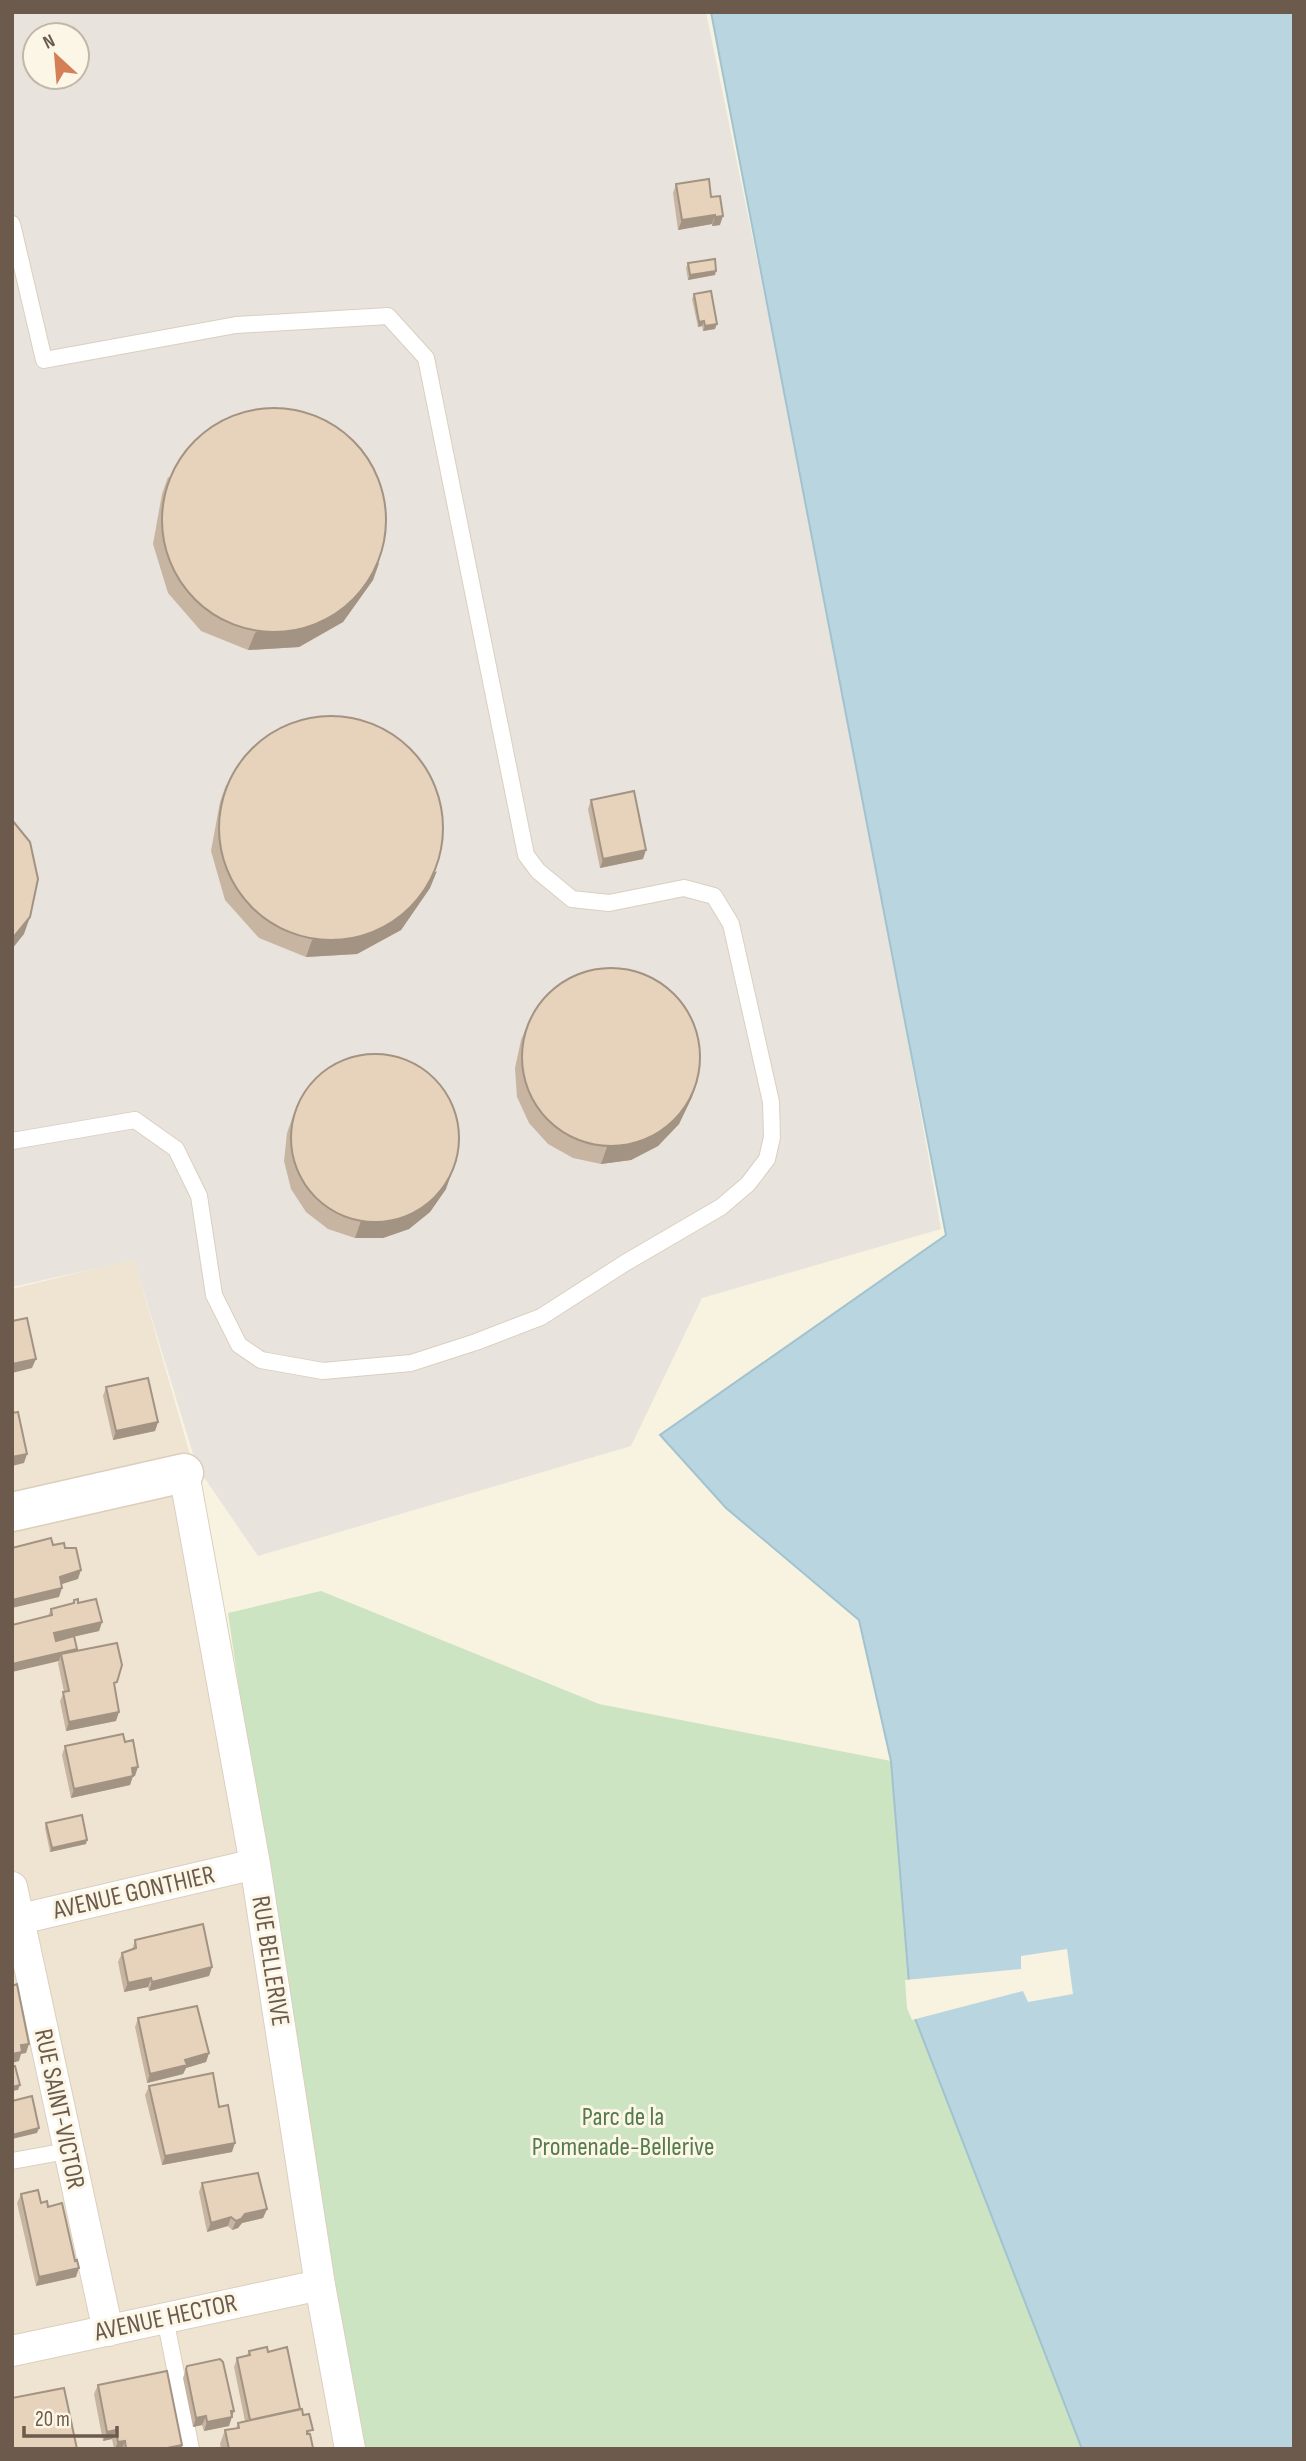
<svg xmlns="http://www.w3.org/2000/svg" width="1306" height="2461" font-family="'Sofia Sans Condensed',sans-serif">
  <rect width="100%" height="100%" fill="#f8f2e1"/>
  <!-- residential -->
  <path fill="#efe4d1" d="M134 1259 197 1479 350 2449H12V1289Z"/>
  <!-- industrial -->
  <path fill="#e8e3dc" fill-rule="evenodd" d="M12 12H706L849 706 941 1229 702 1298 631 1446 258 1556 197 1467 134 1260 12 1287ZM35 35H77V77H35Z"/>
  <!-- green -->
  <path fill="#cce4c2" d="M321 1591 599 1704 891 1761 911 2008 1094 2449H360L266 1874 228 1613Z"/>
  <!-- water -->
  <path fill="#b9d5df" stroke="#a1c3cf" stroke-width="2" d="M711 12H1294V2449H1082L911 2008 891 1761 859 1620 726 1508 660 1435 946 1235Z"/>
  <!-- pier -->
  <path fill="#f8f2e1" d="M1067 1949 1073 1994 1028 2002 1023 1991 912 2020 907 2008 905 1980 1021 1969V1956Z"/>
  <g fill="none" stroke-linecap="round" stroke-linejoin="round">
    <defs>
      <path id="lane" d="M12 224 44 360 236 325 388 316 426 358 526 855 538 871 572 899 609 903 684 888 714 896 731 924 771 1102 772 1137 767 1159 748 1184 721 1207 625 1263 541 1317 476 1342 411 1363 323 1371 261 1360 239 1345 214 1295 199 1196 176 1149 135 1120 12 1141
        M12 2161 67 2151
        M165 2318 191 2449"/>
      <path id="street" d="M184 1473 255 1864 320 2285 350 2449
        M12 1887 108 2331
        M12 1921 255 1864
        M12 2351 320 2285"/>
      <path id="secondary" d="M12 1512 184 1473"/>
    </defs>
    <!-- lane casing -->
    <use href="#lane" stroke="#dbcfbf" stroke-width="18"/>
    <!-- street casing -->
    <use href="#street" stroke="#dbcfbf" stroke-width="32"/>
    <!-- secondary casing -->
    <use href="#secondary" stroke="#dccebb" stroke-width="41"/>
    <!-- lane -->
    <use href="#lane" stroke="#fff" stroke-width="16"/>
    <!-- street -->
    <use href="#street" stroke="#fff" stroke-width="30"/>
    <!-- secondary -->
    <use href="#secondary" stroke="#fff" stroke-width="38"/>
  </g>
  <!-- wall -->
  <path fill="#c7b5a1" d="M676 184 711 197 720 225 712 226V224L678 230 673 193Z
    M688 263 715 275 688 280 686 268Z
    M694 294 715 329 703 331 702 326 698 327 692 299Z
    M168 477 379 563 373 580 343 622 299 647 248 650 201 631 168 593 153 544 162 494Z
    M226 785 430 888 401 930 357 954 306 957 259 938 225 900 211 851 220 802Z
    M591 800 643 859 600 868 588 809Z
    M528 1023 692 1097 679 1124 658 1146 631 1160 601 1164 573 1158 548 1144 529 1123 517 1097 515 1068 521 1040Z
    M293 1116 446 1189 430 1212 409 1229 383 1238H355L328 1229 306 1212 291 1189 284 1161 287 1133Z
    M106 1387 158 1422 155 1431 113 1440 103 1396Z
    M74 1600 78 1603 102 1622 99 1631 74 1636 76 1651 115 1688 116 1721 66 1731 60 1701 64 1692 58 1663 59 1661 48 1616 51 1609 72 1604Z
    M65 1746 135 1776H133L130 1785 71 1798 62 1755Z
    M46 1823 86 1844 50 1852 45 1828Z
    M135 1940 212 1967 209 1976 149 1991 148 1987 124 1992 118 1962 122 1953 132 1950Z
    M138 2018 209 2053 206 2062 186 2068 183 2074 147 2083 135 2027Z
    M149 2086 219 2107 232 2152 162 2165 145 2095Z
    M202 2183 267 2209 263 2218 242 2223 238 2228 232 2230 228 2226 207 2232 199 2192Z
    M21 2194 48 2207 76 2277 36 2286 17 2203Z
    M249 2351 268 2352 303 2415 311 2436 313 2449H221L220 2444 225 2430 236 2428 238 2423 245 2421 234 2367 237 2358 247 2355Z
    M187 2366 232 2415 229 2426 204 2431 202 2425 193 2427 183 2378Z
    M98 2385 182 2445 181 2449H114L112 2439 103 2441 94 2394Z"/>
  <!-- shaded-wall -->
  <path fill="#a29383" d="M715 215 712 224 678 230 682 220Z
    M723 216 720 225 712 226 715 217Z
    M716 271 715 275 688 280 690 275Z
    M704 321 702 326 698 327 699 322Z
    M717 324 715 329 703 331 705 326Z
    M379 563 373 580 343 622 299 647 248 650 255 633Z
    M646 850 643 859 600 868 603 859Z
    M437 871 430 888 401 930 357 954 306 957 312 940Z
    M30 917 24 934 12 949V939Z
    M698 1080 692 1097 679 1124 658 1146 631 1160 601 1164 607 1147Z
    M452 1172 446 1189 430 1212 409 1229 383 1238H355L361 1221Z
    M36 1359 32 1368 12 1373V1364Z
    M158 1422 155 1431 113 1440 116 1431Z
    M27 1454 24 1463 12 1466V1457Z
    M81 1570 78 1579 56 1586 60 1577Z
    M62 1588 59 1597 12 1608V1600Z
    M102 1622 99 1631 51 1642 54 1633Z
    M77 1649 74 1658 61 1654 59 1661 12 1672V1664Z
    M119 1712 116 1721 66 1731 69 1722Z
    M138 1767 135 1776 128 1777 132 1768Z
    M133 1776 130 1785 71 1798 74 1789Z
    M87 1840 86 1844 50 1852 52 1848Z
    M212 1967 209 1976 149 1991 152 1982Z
    M151 1978 148 1987 124 1992 128 1983Z
    M29 2044 26 2053 21 2054 19 2061 12 2063V2054L21 2045Z
    M209 2053 206 2062 186 2068 183 2074 147 2083 150 2074 185 2060Z
    M20 2085 18 2090 12 2091V2087Z
    M39 2128 37 2133 12 2139V2135Z
    M235 2143 232 2152 162 2165 165 2156Z
    M267 2209 263 2218 242 2223 238 2228 232 2230 236 2221 245 2214Z
    M231 2217 228 2226 207 2232 211 2223Z
    M79 2268 76 2277 36 2286 39 2277Z
    M234 2411 229 2426 204 2431 207 2422Z
    M206 2416 202 2425 193 2427 196 2418Z
    M116 2430 112 2439 103 2441 107 2432Z
    M125 2441 122 2449H115L118 2442Z
    M182 2445 181 2449H162Z"/>
  <!-- building -->
  <path fill="#e7d2bb" stroke="#a29383" stroke-width="2" d="M709 179 711 197 720 196 723 216 715 217V215L682 220 676 184Z
    M715 259 716 271 690 275 688 263Z
    M711 291 717 324 705 326 704 321 699 322 694 294Z
    M162 520a112 112 0 1 1 224 0a112 112 0 1 1-224 0Z
    M219 828a112 112 0 1 1 224 0a112 112 0 1 1-224 0Z
    M634 791 646 850 603 859 591 800Z
    M12 820 30 842 38 879 30 917 12 939Z
    M522 1057a89 89 0 1 1 178 0a89 89 0 1 1-178 0Z
    M291 1138a84 84 0 1 1 168 0a84 84 0 1 1-168 0Z
    M27 1318 36 1359 12 1364V1321Z
    M148 1378 158 1422 116 1431 106 1387Z
    M18 1412 27 1454 12 1457V1413Z
    M51 1538 53 1545 64 1543 65 1548H76L81 1570 60 1577 62 1588 12 1600V1548Z
    M78 1599V1603L96 1599 102 1622 54 1633 56 1641 74 1636 77 1649 12 1664V1625L52 1615 51 1609 74 1603V1600Z
    M117 1643 122 1665 117 1682 114 1683 119 1712 69 1722 63 1692 69 1691 61 1654Z
    M123 1734 125 1742 133 1740 138 1767 132 1768 133 1776 74 1789 65 1746Z
    M82 1815 87 1840 52 1848 46 1823Z
    M203 1924 212 1967 152 1982 151 1978 128 1983 122 1953 136 1948 135 1940Z
    M17 1984 29 2044 21 2045 22 2052 12 2054V1986Z
    M197 2006 209 2053 185 2060 187 2065 150 2074 138 2018Z
    M15 2066 20 2085 12 2087V2067Z
    M213 2073 219 2107 228 2105 235 2143 165 2156 149 2086Z
    M32 2096 39 2128 12 2135V2101Z
    M258 2173 267 2209 245 2214 241 2219 236 2221 231 2217 211 2223 202 2183Z
    M38 2190 41 2203 47 2201 48 2207 62 2203 75 2261 77 2260 79 2268 39 2277 21 2194Z
    M267 2347 268 2352 287 2347 300 2409 250 2420 237 2358 250 2355 249 2351Z
    M220 2359 223 2362 234 2411H231L232 2417 207 2422 206 2416 196 2418 186 2369 187 2366Z
    M167 2371 182 2445 162 2449H126L125 2441 118 2442 116 2430 107 2432 98 2385Z
    M64 2388 77 2449H12V2398Z
    M302 2409 303 2415 309 2414 313 2430 307 2431V2434H310L313 2448 311 2449H229L225 2430 239 2428 238 2423Z"/>
  <g text-anchor="middle" dominant-baseline="central" stroke-width="6" stroke-linejoin="round" paint-order="stroke">
    <!-- street labels -->
    <g font-size="26" fill="#6c5b4c" stroke="#fcf6e7">
      <text transform="translate(134 1893) rotate(-13)">AVENUE GONTHIER</text>
      <text transform="translate(270 1961) rotate(81)">RUE BELLERIVE</text>
      <text transform="translate(59 2109) rotate(78)">RUE SAINT-VICTOR</text>
      <text transform="translate(166 2318) rotate(-12)">AVENUE HECTOR</text>
    </g>
    <!-- park labels -->
    <g font-size="26" fill="#547b4b" stroke="#fcf6e7">
      <text x="623" y="2117">Parc de la<tspan x="623" dy="30">Promenade-Bellerive</tspan></text>
    </g>
  </g>
  <!-- border -->
  <rect width="1306" height="2461" fill="none" stroke="#6c5b4c" stroke-width="28"/>
  <!-- north arrow -->
  <g transform="translate(56 56) rotate(334)"><circle r="33" fill="#fcf6e7" stroke="#c2b8a9" stroke-width="2"/>
  <path d="M0-5L12 26L0 18L-12 26Z" fill="#d47f55"/>
  <text y="-10" font-size="19" font-weight="bold" text-anchor="middle" fill="#6c5b4c">N</text>
  </g>
  <!-- scale -->
  <path d="M24 2426v10h93v-10" fill="none" stroke="#6c5b4c" stroke-width="3.5"/>
  <text x="35" y="2426" font-size="21" fill="#6c5b4c" stroke="#fcf6e7" stroke-width="5" paint-order="stroke">20 m</text>
</svg>
